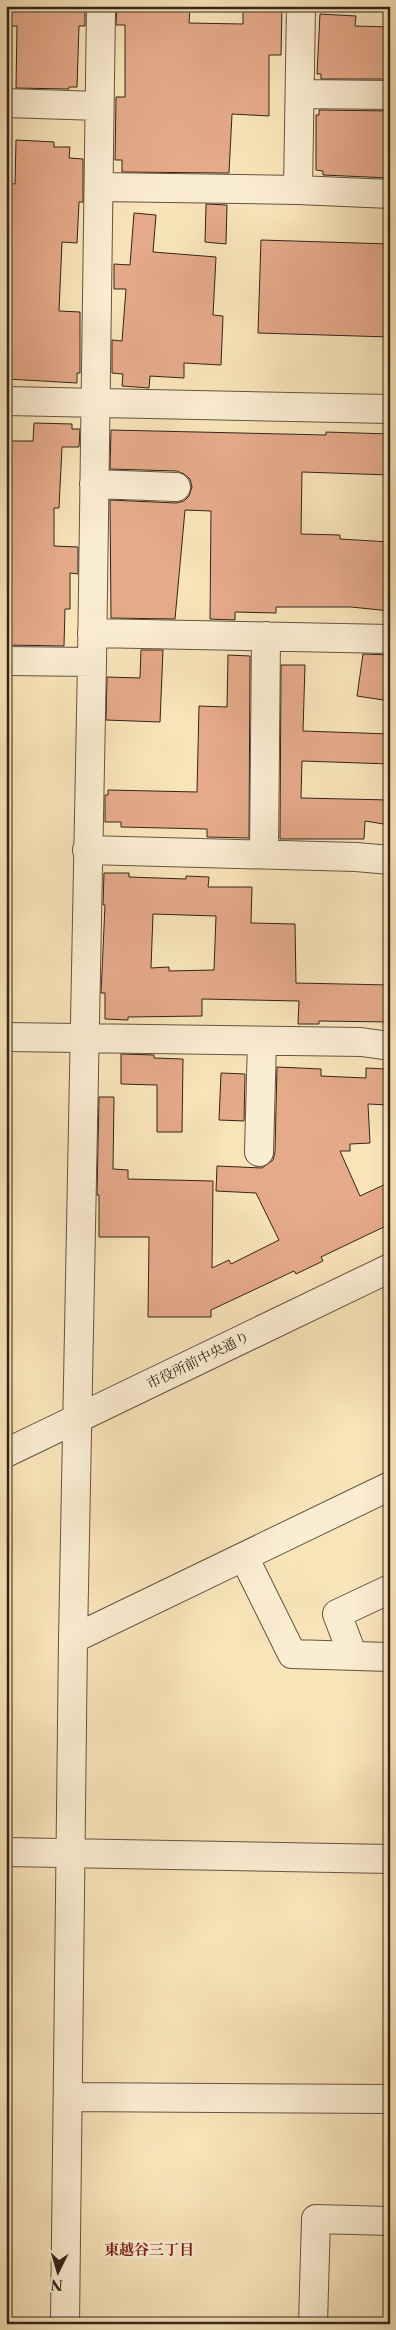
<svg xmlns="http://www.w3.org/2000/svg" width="396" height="2330" font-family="'Libre Caslon Text','Noto Serif JP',serif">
  <rect width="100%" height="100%" fill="#f9e4ba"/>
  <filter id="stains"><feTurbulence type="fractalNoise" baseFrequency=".004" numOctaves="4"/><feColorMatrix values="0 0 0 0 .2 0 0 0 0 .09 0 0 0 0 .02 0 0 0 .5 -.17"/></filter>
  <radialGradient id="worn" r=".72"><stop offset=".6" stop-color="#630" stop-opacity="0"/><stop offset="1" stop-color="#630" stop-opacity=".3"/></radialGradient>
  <!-- building -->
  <path fill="#e5aa8a" stroke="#332417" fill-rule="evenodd" d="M6 6H85V26H79L77 87H69V89L16 88 17 26H6Z
    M117 6H190L189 23 243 24V6H282L281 55H269V116L232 114 229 173 122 172V160H115L116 97H125V25H116Z
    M320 14 356 16 355 26 390 27V79H321V74H317Z
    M319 110 390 111V178L323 175V171L316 170V115H319Z
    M16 140 54 142V147H70L69 158 83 159V202H79L77 243 62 242 59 311 80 312V373H77V383L7 379 6 183 15 184Z
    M206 204 227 205 226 244 205 242Z
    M134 213 156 215 153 252 216 257 213 315 223 316 221 365 184 363V378L150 376 149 388 122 386 123 374 112 373V340L122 341 126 289H114V264L130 265Z
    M261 240 390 244V337L258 333Z
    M34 423 72 424V429H80L79 447H62L59 508H54V546L78 547V574L70 573V609H65L64 646 6 645V441H33Z
    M111 430 326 435V432L390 434V475L302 472 301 534 340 535V539L390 542V611L351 607H276V613L235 612V620L210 619 211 511 185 510 175 619 111 618 110 500 176 503 184 501 189 496 192 487 190 479 184 474 177 471 110 469Z
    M141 650H163L160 722 106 720 107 677 140 678Z
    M363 654 390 655V701L357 696Z
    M228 655 250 656 249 838 207 837V829L121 827V822H105V795H108V790L197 792 199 706 227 707Z
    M281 665H305L303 731 390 734V764L302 761 301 798 390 800V825L365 821 364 839H280Z
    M104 873H129V877L186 879V876L209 877 208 887H252L251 923 295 924 296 983 390 985V1022L319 1021V1024H298L299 1001 202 999V1016L128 1017V1020L105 1019V993H101L105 905H103ZM153 914 216 916 214 970 169 971V967L151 968Z
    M121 1054 154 1055V1058L183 1059 182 1132H157V1085L121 1084Z
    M277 1067 321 1069V1076L366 1078V1068L386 1069V1081L390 1082 389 1105 368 1104 370 1143 350 1144V1151H340L360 1196 390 1182V1224L321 1257 323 1261 296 1274 294 1271 211 1310V1317H148L149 1237H99V1195H97L99 1097H114L113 1169 128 1170V1179L213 1181 212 1268 229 1260 231 1264 279 1240 256 1193 216 1191 217 1166 262 1168 273 1160 275 1152Z
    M221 1073 245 1074 244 1121 219 1120Z"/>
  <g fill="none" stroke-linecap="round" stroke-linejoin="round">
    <defs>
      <path id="minor" d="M300 94 390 95
        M6 103 99 106
        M99 187 298 190 390 194
        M298 190 301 6
        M6 401 390 409
        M94 484 176 487
        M92 633 390 639
        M6 661 92 662
        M87 850 356 857 390 860
        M264 854 266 636
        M6 1037 361 1042 390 1046
        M259 1152 262 1041
        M6 1453 390 1268
        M244 1557 292 1654 390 1657
        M73 1639 390 1486
        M353 1656 337 1614 390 1589
        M6 1852 390 1859
        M68 2097 390 2099
        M65 2324 73 1639 92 662 101 6
        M313 2324 316 2219 390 2221"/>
    </defs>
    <!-- minor casing -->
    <use href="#minor" stroke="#645440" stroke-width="30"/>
    <!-- minor -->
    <use href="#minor" stroke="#fbedd2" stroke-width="28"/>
  </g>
  <g text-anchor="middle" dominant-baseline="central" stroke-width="5" stroke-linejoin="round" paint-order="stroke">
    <!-- street labels -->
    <g font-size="14" fill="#332417" stroke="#fbedd2">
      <text transform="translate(198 1360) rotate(-26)">市役所前中央通り</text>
    </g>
    <!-- neighbourhood labels -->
    <g font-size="15" font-weight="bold" fill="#7a1f14" stroke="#fbedd2">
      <text x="149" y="2249">東越谷三丁目</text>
    </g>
  </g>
  <!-- margin -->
  <rect width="396" height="2330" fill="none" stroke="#f9e4ba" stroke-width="25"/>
  <rect x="8" y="8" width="381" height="2315" fill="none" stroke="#332417" stroke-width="2.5"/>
  <rect x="12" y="12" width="371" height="2305" fill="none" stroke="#332417"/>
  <!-- north arrow -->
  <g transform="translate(58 2272) rotate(185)" stroke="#fbedd2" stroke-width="4" paint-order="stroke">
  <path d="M0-4L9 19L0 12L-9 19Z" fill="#332417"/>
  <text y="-8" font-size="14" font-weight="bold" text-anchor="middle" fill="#332417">N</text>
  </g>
  <rect width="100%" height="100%" filter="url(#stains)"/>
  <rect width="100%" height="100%" fill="url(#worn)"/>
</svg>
